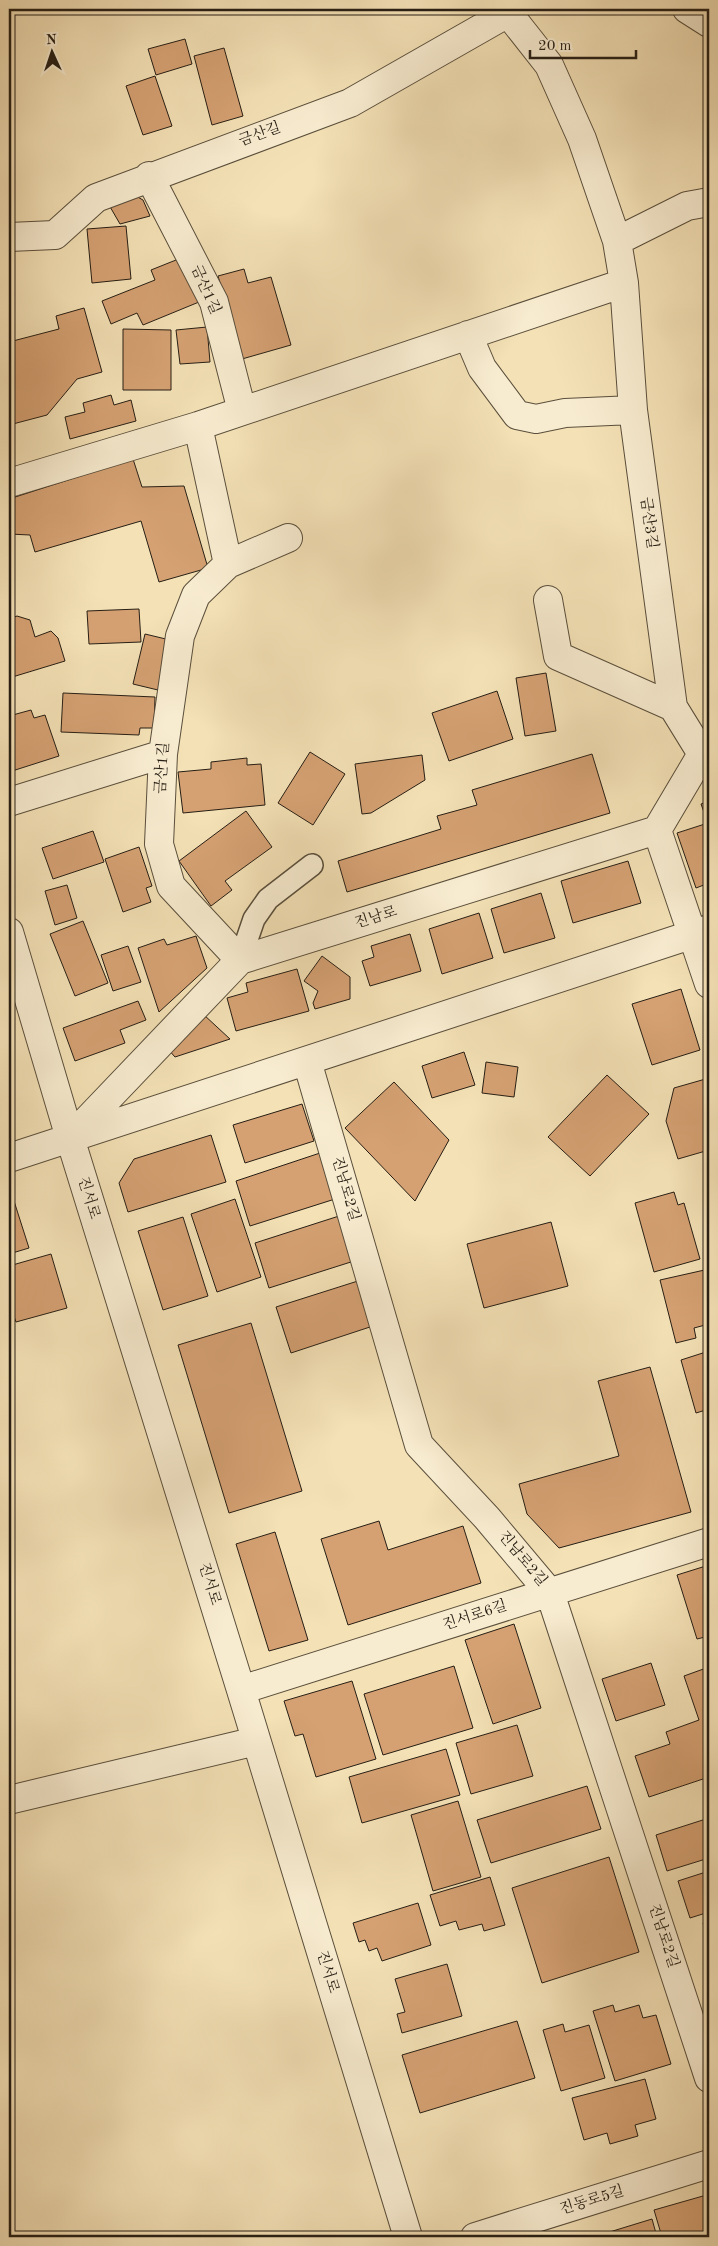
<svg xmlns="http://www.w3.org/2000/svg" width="718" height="2246" font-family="'Old Standard TT','Noto Serif KR',serif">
  <rect width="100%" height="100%" fill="#f4e1b6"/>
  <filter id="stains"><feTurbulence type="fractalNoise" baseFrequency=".004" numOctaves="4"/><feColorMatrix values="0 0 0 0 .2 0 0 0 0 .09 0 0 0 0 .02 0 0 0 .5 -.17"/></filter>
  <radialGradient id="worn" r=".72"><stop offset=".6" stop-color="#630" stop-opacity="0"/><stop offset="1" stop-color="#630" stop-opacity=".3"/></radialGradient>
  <!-- building -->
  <path fill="#d5a173" stroke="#261e14" d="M185 39 192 64 156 75 148 49Z
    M224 48 243 116 212 125 194 56Z
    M155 76 172 126 143 135 126 86Z
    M134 195 143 200 150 216 120 224 109 205Z
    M126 226 131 279 92 283 87 229Z
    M181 258 199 302 143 325 137 313 111 324 102 301 155 280 151 270Z
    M244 269 248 283 271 277 291 345 242 359 218 276Z
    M84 308 102 372 77 379 47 415 9 425V342L59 329 56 316Z
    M207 327 210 362 180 364 176 330Z
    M123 329 171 330V390H123Z
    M111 395 114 405 131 400 136 421 70 439 65 417 85 412 83 403Z
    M133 459 142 487 184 486 208 568 159 582 141 521 35 552 30 535 9 534V499Z
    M139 609 141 642 89 644 87 611Z
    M17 616 30 620 35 637 51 631 58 638 65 661 9 678V619Z
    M145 634 170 640 158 690 133 684Z
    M546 673 556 731 525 736 516 678Z
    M497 691 513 739 449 761 432 713Z
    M63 693 155 697 154 728H140L139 735 61 732Z
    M31 710 34 718 45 715 59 756 9 772V716Z
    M310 752 345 774 313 825 278 803Z
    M592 754 610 813 347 892 338 861 441 829 437 816 477 805 472 790Z
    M422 755 425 780 371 813 362 814 355 764Z
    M247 758V765L261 764 265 805 183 813 178 772 211 769V762Z
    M709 801V883L696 888 677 833 708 823 701 804Z
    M246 811 272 847 225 881 232 890 211 906 179 861Z
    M93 831 104 862 53 879 42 848Z
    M139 847 152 886 146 888 151 902 123 912 105 859Z
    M628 861 641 903 573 923 561 881Z
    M67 885 77 918 55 925 45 891Z
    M541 893 555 938 504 953 491 909Z
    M479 913 493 958 442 974 429 929Z
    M83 921 108 983 75 996 50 934Z
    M410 934 421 971 370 986 362 961 374 957 371 946Z
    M196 936 207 968 159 1012 138 948 164 939 167 945Z
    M128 946 141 982 113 991 101 955Z
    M322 956 350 977V999L315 1009 313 1003 318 991 304 981Z
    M297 969 309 1011 236 1031 227 998 248 992 246 983Z
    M681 989 700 1050 652 1065 632 1004Z
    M138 1001 146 1020 120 1030 125 1043 75 1061 63 1028Z
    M9 1013 15 1018 9 1026Z
    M203 1014 230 1039 175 1057 167 1048Z
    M464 1052 475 1085 432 1098 422 1066Z
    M486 1062 518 1067 514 1097 482 1093Z
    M607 1075 649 1114 590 1176 548 1137Z
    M709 1078V1150L678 1159 666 1121 674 1088Z
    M394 1082 449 1140 415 1201 345 1128Z
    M302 1104 314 1141 245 1163 233 1125Z
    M211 1135 226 1182 128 1212 119 1183 134 1159Z
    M320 1153 335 1199 250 1226 236 1181Z
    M674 1192 678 1205 684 1203 700 1259 654 1272 635 1203Z
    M235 1199 261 1277 217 1292 191 1214Z
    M14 1201 29 1248 9 1254V1203Z
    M339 1216 354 1261 269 1288 255 1243Z
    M183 1217 208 1296 163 1310 138 1231Z
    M551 1222 568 1286 484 1308 467 1244Z
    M51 1254 67 1308 16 1322 9 1303V1266Z
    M709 1269V1324L694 1328 696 1338 676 1343 660 1280Z
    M361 1280 376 1325 291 1353 276 1307Z
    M251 1323 302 1491 229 1513 178 1345Z
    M709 1351V1409L696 1413 681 1360Z
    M650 1367 691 1512 559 1548 527 1514 519 1484 619 1456 598 1381Z
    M379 1521 388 1550 463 1526 481 1583 348 1625 321 1539Z
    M275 1532 308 1640 269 1651 236 1544Z
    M709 1565V1636L697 1639 677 1575Z
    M514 1624 541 1708 493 1724 465 1640Z
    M651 1663 665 1705 616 1721 602 1679Z
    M454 1666 473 1728 383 1755 364 1694Z
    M709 1667V1777L649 1797 635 1756 670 1744 666 1732 699 1720 684 1676Z
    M352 1681 376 1759 316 1777 303 1734 295 1736 284 1701Z
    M517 1725 533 1776 471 1794 456 1743Z
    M446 1749 460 1795 362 1823 349 1777Z
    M587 1786 601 1829 491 1863 477 1820Z
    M458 1801 481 1877 433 1891 411 1815Z
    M709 1818V1858L667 1871 656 1835Z
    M609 1857 639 1952 542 1983 512 1888Z
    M709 1871V1912L690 1918 678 1881Z
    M490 1877 505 1925 484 1931 482 1924 459 1930 456 1921 440 1926 430 1895Z
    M418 1903 431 1945 382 1961 377 1948 369 1951 365 1940 359 1942 353 1923Z
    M709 1921V1943L703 1923Z
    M447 1964 462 2016 402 2033 397 2014 405 2012 395 1979Z
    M613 2005 615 2012 639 2005 643 2018 656 2015 671 2064 615 2081 593 2011Z
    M517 2021 535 2078 420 2113 402 2055Z
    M563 2024 565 2032 589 2025 605 2078 561 2091 543 2030Z
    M645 2079 656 2119 635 2125 638 2136 610 2144 607 2133 584 2140 572 2098Z
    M703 2196 709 2199V2237H662L654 2210Z
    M652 2219 657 2237H604L603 2234Z"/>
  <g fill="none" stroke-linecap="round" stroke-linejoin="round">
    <defs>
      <path id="lane" d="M240 960 254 919 268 899 312 865"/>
      <path id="street" d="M508 9V13L549 65 582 139 617 241 624 283 633 410 673 707 702 754
        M687 9 709 23
        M149 176 214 302 242 411
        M9 237 55 235 96 198 350 103 508 13
        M617 241 687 206 709 202
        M468 335 482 368 517 415 536 419 565 413 633 410
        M198 426 228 564
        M9 483 198 426 624 283
        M548 600 558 656 673 707
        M9 802 163 754
        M657 830 709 984
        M9 932 70 1138 241 1690 408 2237
        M240 960 171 886 159 844 163 754 180 636 196 595 228 564 288 538
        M307 1061 419 1445 487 1518 550 1593 709 2078
        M70 1138 240 960 657 830 702 754H709
        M9 1158 709 929
        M241 1690 709 1542
        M9 1800 256 1741
        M475 2237 709 2164"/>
    </defs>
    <!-- lane casing -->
    <use href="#lane" stroke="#5a4f3c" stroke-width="24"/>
    <!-- street casing -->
    <use href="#street" stroke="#5a4f3c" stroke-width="30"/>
    <!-- lane -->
    <use href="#lane" stroke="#f8ecd0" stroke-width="21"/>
    <!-- street -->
    <use href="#street" stroke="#f8ecd0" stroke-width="28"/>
  </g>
  <g text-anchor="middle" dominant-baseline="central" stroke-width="4" stroke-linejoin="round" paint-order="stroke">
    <!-- street labels -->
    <g font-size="15" fill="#261e14" stroke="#f8ecd0">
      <text transform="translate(260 135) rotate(-20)">금산길</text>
      <text transform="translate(205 290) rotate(66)">금산1길</text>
      <text transform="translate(648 523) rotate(82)">금산3길</text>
      <text transform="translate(163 768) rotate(-86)">금산1길</text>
      <text transform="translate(376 918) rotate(-17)">진남로</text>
      <text transform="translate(345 1189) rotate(74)">진남로2길</text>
      <text transform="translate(88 1198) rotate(73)">진서로</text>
      <text transform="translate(522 1559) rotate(50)">진남로2길</text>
      <text transform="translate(209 1584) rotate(73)">진서로</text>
      <text transform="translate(475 1616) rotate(-18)">진서로6길</text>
      <text transform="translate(663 1936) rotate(72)">진남로2길</text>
      <text transform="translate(327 1972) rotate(73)">진서로</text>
      <text transform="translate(592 2201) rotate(-17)">진동로5길</text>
    </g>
  </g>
  <!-- margin -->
  <rect width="718" height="2246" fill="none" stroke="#f4e1b6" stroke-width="30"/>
  <rect x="10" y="10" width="698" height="2226" fill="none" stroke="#261e14" stroke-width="2.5"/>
  <rect x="15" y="15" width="688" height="2216" fill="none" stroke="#261e14"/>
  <!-- north arrow -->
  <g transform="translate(52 52) rotate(357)" stroke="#f8ecd0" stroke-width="4" paint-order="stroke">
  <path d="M0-4L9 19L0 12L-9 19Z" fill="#261e14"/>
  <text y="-8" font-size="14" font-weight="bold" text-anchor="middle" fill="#261e14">N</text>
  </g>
  <!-- scale -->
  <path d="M530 50v8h106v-8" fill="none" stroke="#261e14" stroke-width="2.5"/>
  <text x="538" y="50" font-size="15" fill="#261e14" stroke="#f8ecd0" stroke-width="4" paint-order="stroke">20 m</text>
  <rect width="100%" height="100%" filter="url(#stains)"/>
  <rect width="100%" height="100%" fill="url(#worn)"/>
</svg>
